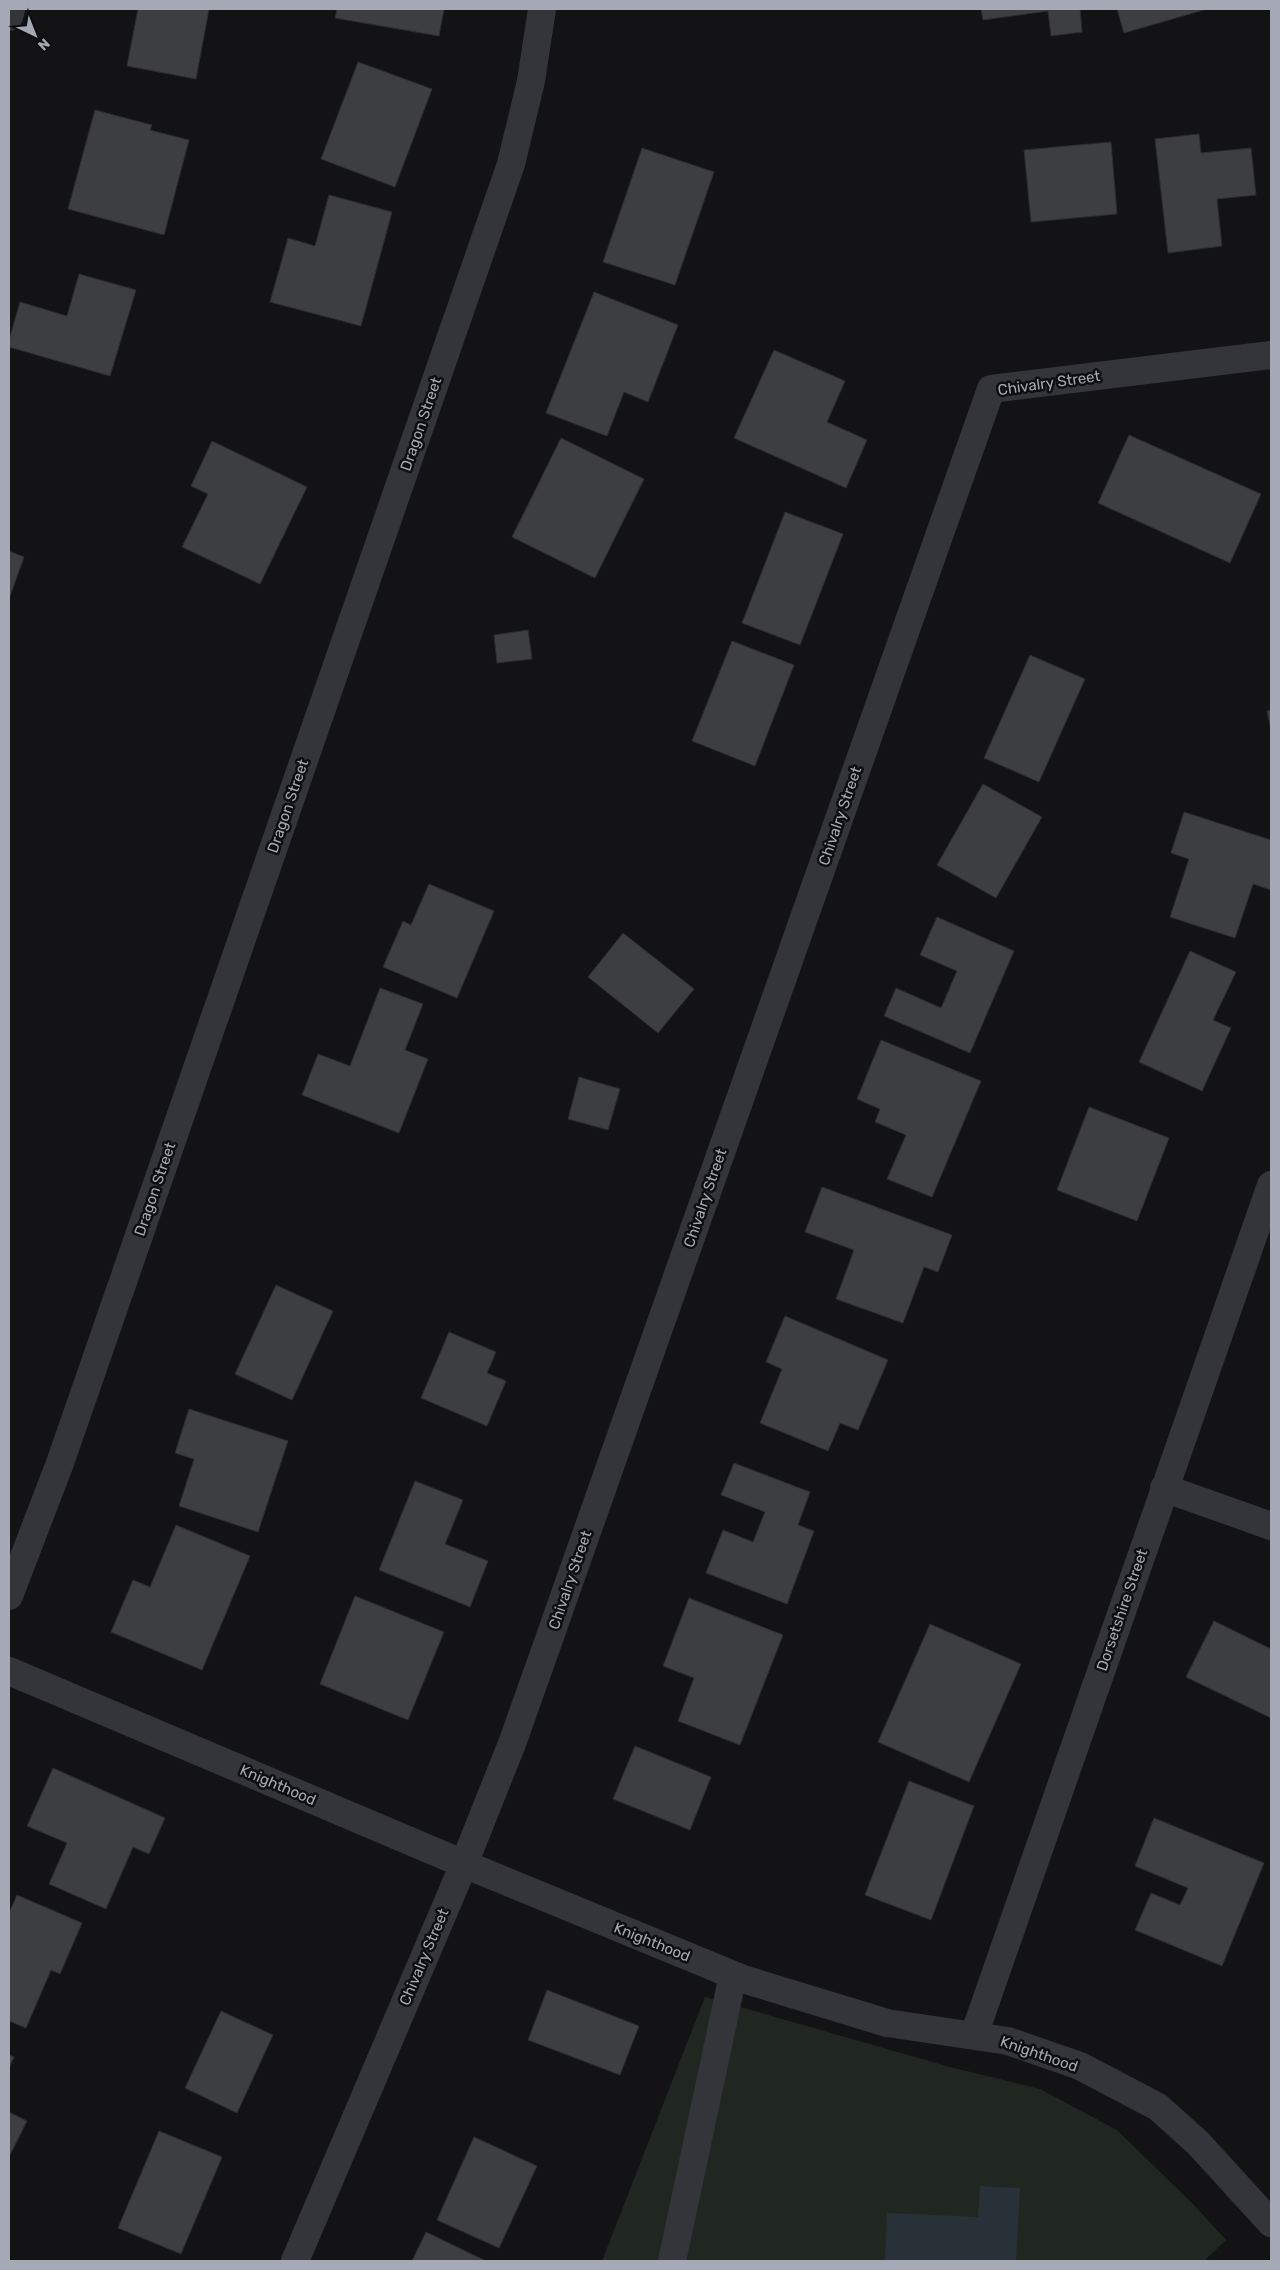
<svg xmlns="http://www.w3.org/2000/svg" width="1280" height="2270" font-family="Rubik,sans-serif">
  <rect width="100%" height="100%" fill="#131315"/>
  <!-- green -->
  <path fill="#1f2720" d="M705 1997 950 2067 1040 2089 1117 2130 1193 2204 1226 2240 1204 2261H602Z"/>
  <!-- water -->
  <path fill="#293138" d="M980 2186 1020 2188 1016 2261H885L887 2213 978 2217Z"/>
  <!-- building -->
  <path fill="#3d3e42" stroke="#2d2d31" d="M138 9H209L196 79 127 66Z
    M337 9H444L439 36 335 18Z
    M981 9H1080L1082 32 1051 36 1048 11 983 20Z
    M1117 9H1207L1124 33Z
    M358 62 432 89 395 187 321 159Z
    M95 110 152 125 150 130 189 140 164 235 68 209Z
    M1199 134 1201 153 1251 148 1256 195 1217 199 1222 246 1168 253 1155 139Z
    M1111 142 1117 214 1031 222 1024 150Z
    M642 148 714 172 675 285 603 262Z
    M329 195 392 212 361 326 270 302 288 238 315 246Z
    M79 274 136 290 110 376 9 347V340L20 302 67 316Z
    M594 292 678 325 648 402 624 392 607 436 546 413Z
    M774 350 845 381 827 422 867 440 846 488 734 438Z
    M1129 435 1261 494 1230 563 1098 503Z
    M561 438 644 479 595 578 512 537Z
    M212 441 307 487 260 584 182 547 208 494 191 486Z
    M785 512 843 534 800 645 742 623Z
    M9 551 24 557 9 599Z
    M528 630 532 659 497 663 494 635Z
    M732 641 794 665 755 766 692 741Z
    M1030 655 1085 679 1039 782 984 758Z
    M1271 710V730L1267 711Z
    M983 784 1042 817 996 898 937 865Z
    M1184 812 1271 840V890L1253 884 1235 938 1170 917 1189 859 1171 853Z
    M429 884 494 911 457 998 383 967 403 921 411 925Z
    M937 917 1014 951 970 1053 884 1016 896 988 941 1008 957 971 920 955Z
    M623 933 694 989 658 1033 588 977Z
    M1190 951 1236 972 1213 1020 1231 1028 1202 1091 1139 1062Z
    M380 988 423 1004 405 1050 428 1059 399 1133 302 1095 318 1054 350 1066Z
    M881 1040 981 1081 932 1197 887 1179 906 1135 875 1122 880 1109 857 1099Z
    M579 1077 620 1089 608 1130 568 1119Z
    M1089 1107 1169 1138 1137 1221 1057 1190Z
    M822 1187 952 1235 938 1272 924 1267 903 1323 836 1299 854 1250 805 1232Z
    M276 1285 333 1311 292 1400 235 1374Z
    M785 1316 888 1360 858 1430 840 1423 828 1451 760 1423 782 1369 766 1362Z
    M449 1332 496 1352 487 1373 506 1381 487 1426 421 1398Z
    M189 1409 288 1441 258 1532 179 1506 194 1459 175 1453Z
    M734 1463 810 1492 798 1525 814 1531 787 1604 706 1573 723 1530 753 1542 765 1512 721 1495Z
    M415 1481 463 1500 445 1544 488 1561 470 1607 379 1570Z
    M176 1525 250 1556 202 1670 111 1632 133 1580 150 1587Z
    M355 1596 444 1632 408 1720 320 1684Z
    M689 1598 783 1635 740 1745 678 1721 694 1678 663 1666Z
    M1214 1621 1271 1649V1718L1186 1677Z
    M930 1624 1021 1664 969 1782 878 1742Z
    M635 1746 711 1777 690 1830 613 1799Z
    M53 1768 165 1818 149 1854 133 1847 106 1909 49 1884 67 1843 27 1826Z
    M909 1781 974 1806 931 1920 865 1895Z
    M1154 1818 1264 1863 1222 1966 1135 1930 1151 1893 1180 1905 1188 1888 1135 1866Z
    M17 1895 82 1923 60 1974 51 1970 26 2028 9 2021V1913Z
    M547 1990 639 2026 620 2075 528 2040Z
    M221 2011 273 2035 237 2113 185 2088Z
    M9 2055 14 2057 9 2068Z
    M9 2112 27 2121 9 2157Z
    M159 2131 222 2157 181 2254 118 2228Z
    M474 2137 537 2166 499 2248 437 2220Z
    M426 2232 486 2261H412Z"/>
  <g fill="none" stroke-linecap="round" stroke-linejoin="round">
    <!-- minor -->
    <path stroke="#34353a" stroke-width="28" d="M9 17 11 9
      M1164 1488 1271 1526
      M9 1596 60 1463 511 164 531 81 542 9
      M9 1671 464 1864 743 1979 887 2023 1008 2041 1080 2066 1158 2107 1198 2143 1271 2223
      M974 2035 1271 1185
      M295 2261 464 1864 513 1741 991 389 1271 355
      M672 2261 733 1975"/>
  </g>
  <g text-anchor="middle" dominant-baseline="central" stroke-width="5" stroke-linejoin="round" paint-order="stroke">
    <!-- street labels -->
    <g font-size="15" fill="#a4a9b5" stroke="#0e0e10">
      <text transform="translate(1049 383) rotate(-8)">Chivalry Street</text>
      <text transform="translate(421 424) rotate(-71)">Dragon Street</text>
      <text transform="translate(288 806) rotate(-71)">Dragon Street</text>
      <text transform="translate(840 816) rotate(-71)">Chivalry Street</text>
      <text transform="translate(155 1189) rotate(-71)">Dragon Street</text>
      <text transform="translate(705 1198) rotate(-71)">Chivalry Street</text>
      <text transform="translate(570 1580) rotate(-71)">Chivalry Street</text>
      <text transform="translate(1122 1610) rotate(-71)">Dorsetshire Street</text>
      <text transform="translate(278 1785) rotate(23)">Knighthood</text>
      <text transform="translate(652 1942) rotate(22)">Knighthood</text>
      <text transform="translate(424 1957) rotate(-67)">Chivalry Street</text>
      <text transform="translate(1039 2054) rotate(19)">Knighthood</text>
    </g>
  </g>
  <!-- border -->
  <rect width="1280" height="2270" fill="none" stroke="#a4a9b5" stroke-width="20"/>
  <!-- north arrow -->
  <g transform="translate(35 35) rotate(137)" stroke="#0e0e10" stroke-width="4" paint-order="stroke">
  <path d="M0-4L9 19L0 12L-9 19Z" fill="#a4a9b5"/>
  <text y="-8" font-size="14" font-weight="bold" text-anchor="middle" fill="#a4a9b5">N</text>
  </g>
</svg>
